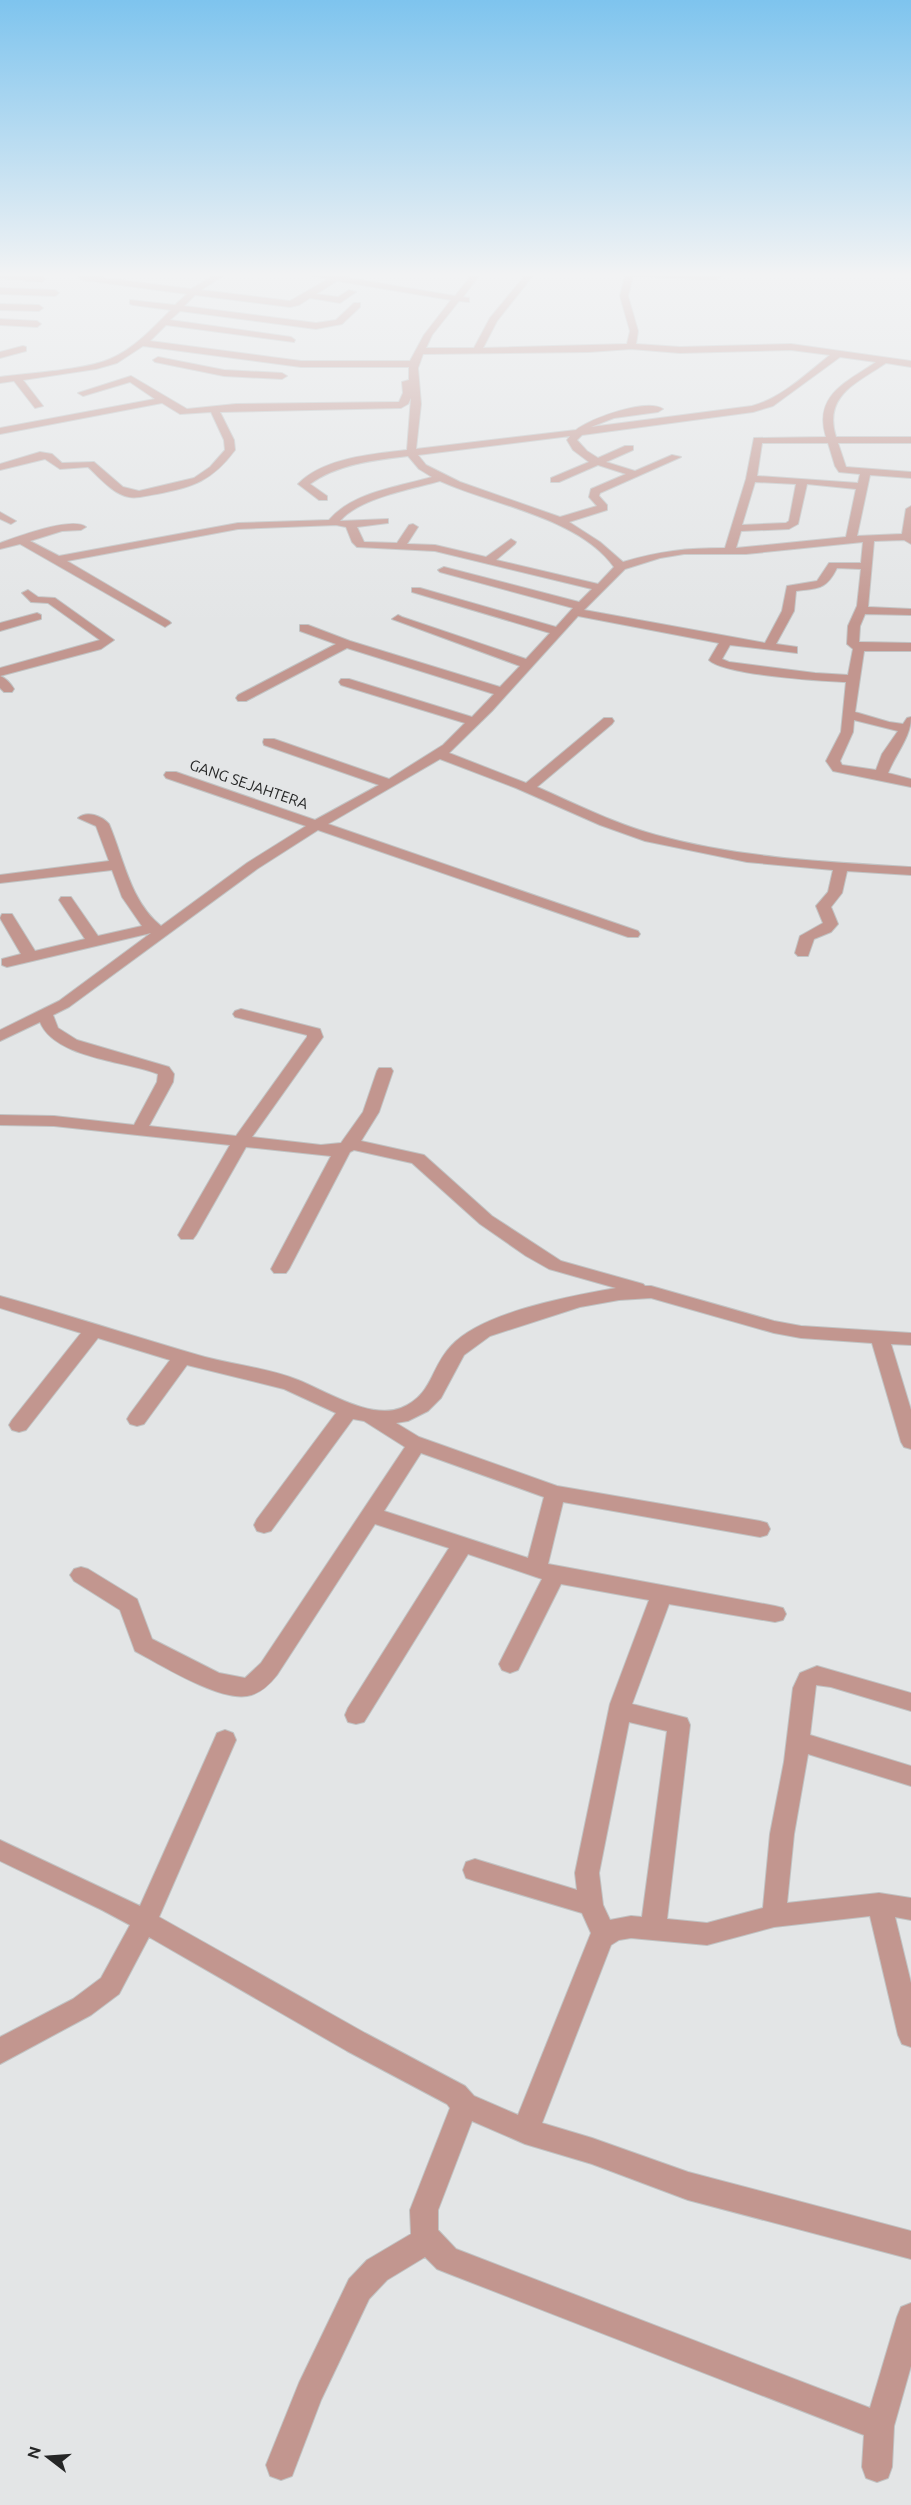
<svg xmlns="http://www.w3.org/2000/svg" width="911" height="2505" font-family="Ubuntu,sans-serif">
  <rect width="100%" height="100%" fill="#e3e5e6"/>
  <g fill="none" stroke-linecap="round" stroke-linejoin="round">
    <defs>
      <path id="minor" d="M83 273H91L89 276 191 289 218 273H228L201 290 290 301 328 279 303 273 334 275 347 273 343 277 455 296 473 273H481L463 297 469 298V302L459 301 432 335 426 348H474L490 318 527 273H535L497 321 483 348 627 344 630 331 620 296 625 276 619 273 706 276 725 273 715 280 633 276 628 296 638 331 636 344 680 347 791 344 911 361V367L886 363C857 383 823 395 836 437H911V443H838L846 467 911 472V478L870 475 857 536 902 534 906 509 911 506V544L904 540 874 541 868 607 911 609V615L865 614 860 626 859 642 911 643V651H864L855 712 889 722 903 724 907 718 911 717C911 737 896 753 888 773L911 779V787L833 771 826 761 841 732 846 682C821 681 724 675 709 660L719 643 578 616 492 711 449 753 526 783 604 718H612L614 721 612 724 537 787C576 804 615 824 656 835 739 858 826 862 911 867V875L847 871 842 893 831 907 838 924 831 932 814 939 808 956H798L795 953 800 936 823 923 816 906 828 892 833 870 747 862 645 841 600 825 516 788 440 759 328 824 638 931 640 934 638 937H628L318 830 257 869 69 1007 53 1015 58 1028 77 1040 169 1067 174 1074 173 1082 149 1126 236 1136 307 1037V1035L235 1017 233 1014 235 1011 241 1009 320 1029 323 1037 252 1137 321 1145 341 1143 363 1112 377 1071 379 1068H391L393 1071 379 1112 361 1141 424 1155 492 1216 561 1261 643 1284 645 1286H651L774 1321 801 1326 911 1333V1345L891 1344 911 1410V1449L904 1447 901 1442 872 1343 801 1338 774 1333 651 1298 619 1300 580 1307 490 1336 464 1355 441 1398 428 1411 408 1421 396 1423 419 1437 557 1486 760 1521 767 1523 770 1529 767 1535 760 1537 563 1502 548 1564 775 1606 783 1608 786 1614 783 1620 775 1622 669 1604 632 1704 687 1718 690 1725 667 1919 707 1923 763 1908 770 1834 784 1762 793 1688 800 1673 817 1666 911 1693V1711L831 1687 816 1685 810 1735 911 1766V1786L808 1754 794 1834 787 1903 879 1893 911 1898V1920L895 1917 911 1983V2047L902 2044 898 2035 870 1916 774 1927 707 1945 631 1938 619 1940 611 1945 542 2123 592 2138 688 2172 911 2231V2259L688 2200 592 2164 525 2144 472 2121 438 2210V2230L456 2249 870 2408 897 2317 901 2307 911 2303V2366L894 2426 892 2467 888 2478 877 2482 866 2478 862 2467 864 2435 447 2273 437 2269 425 2257 387 2280 369 2299 321 2400 292 2476 281 2480 270 2476 266 2465 299 2383 349 2279 367 2260 411 2234 410 2210 450 2108 447 2104 347 2051 149 1937 119 1994 91 2015 0 2064V2037L73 1999 101 1978 130 1925 102 1910 0 1861V1840L140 1906 214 1740 217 1733 225 1730 233 1733 236 1740 159 1917 365 2033 465 2086 474 2096 518 2115 591 1933 582 1913 475 1881 466 1878 463 1870 466 1862 475 1859 577 1890 575 1873 610 1704 649 1600 561 1584 518 1670 510 1673 502 1670 499 1664 542 1579 468 1554 364 1722 356 1724 348 1722 345 1715 348 1708 449 1548 375 1524 277 1675C269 1685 260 1694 247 1696 219 1701 161 1665 135 1651L120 1610 74 1581 70 1575 74 1569 81 1567 88 1569 137 1599 152 1639 219 1673 245 1678 261 1663 405 1447 364 1421 353 1419 271 1531 264 1533 257 1531 254 1525 257 1519 336 1413 284 1389 187 1365 144 1424 137 1426 130 1424 127 1419 130 1414 170 1360 98 1338 26 1430 19 1432 12 1430 9 1425 12 1420 81 1333 0 1308V1296C69 1315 136 1337 205 1357 235 1365 268 1368 298 1380 326 1391 370 1420 401 1408 433 1395 430 1368 451 1346 482 1312 571 1296 616 1288L549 1269 526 1256 480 1224 412 1163 354 1150 350 1152 289 1269 286 1273H274L271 1269 331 1156 246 1147 196 1235 193 1239H181L178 1235 230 1145 54 1126 0 1125V1115L54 1116 134 1125 157 1082 158 1074C126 1061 54 1058 40 1022L0 1041V1030L59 1001 151 933 7 967 2 965V959L21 954 0 918 2 914H12L35 951 85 939 59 900 61 897H71L98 936 142 926 122 897 112 870 0 883V875L109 861 96 826 78 818C87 810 102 816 109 824 124 859 130 901 161 926L247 863 306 826 166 778 164 775 166 772H176L315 820 379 785 264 745 263 742 264 739H274L389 779 443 745 465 723 341 685 339 682 341 679H349L472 717 494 694 347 648 246 701H238L236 698 238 695 336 644 300 631V625H308L350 641 500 687 520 666 392 619 398 615 402 617 526 659 550 633 412 592V588H420L556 627 573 608 440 572 438 570 444 567 579 602 592 589 435 551 357 547 352 542 346 527 336 525 238 529 67 561 169 621 171 623 165 627 20 544 0 549V543C18 537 72 516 86 527L81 530 62 531 30 541 59 556 238 523 329 520C353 492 398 487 432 477L419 469 408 456C375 460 337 464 310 484L327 496V500H319L298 484C323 458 372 454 407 450L411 398 408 404 401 408 220 412 234 440 235 450C212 481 193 487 157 494 148 495 138 499 129 497 113 494 100 478 88 467L60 469 45 459 0 470V464L40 452 52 454 62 463 94 462 123 487 139 491 194 478 210 467 225 450 224 440 211 412 180 414 162 403 0 434V428L155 399 130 382 83 396 78 393 131 376 187 409 236 404 399 402 403 393 402 382 409 380V367H301L143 346 117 363 96 369 23 380 43 406 35 408 14 381 0 383V377C30 373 85 370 110 359 134 349 153 328 171 310L133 305 130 304V300L175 305 187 294 83 280 79 278ZM337 281 451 300 424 335 410 361H301L150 341 166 325 294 342 295 340 291 337 170 320 180 311 316 329 342 324 360 307V303H354L336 320 316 323 184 306 195 295 290 307 299 305 310 298 340 303 356 292 349 290 338 297 316 294ZM631 349 680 353 791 350 830 355C806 374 782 398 752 406L591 427 614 418 658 412 663 409C647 398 591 418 576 430L416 449 421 404 418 368 423 354 589 352ZM840 357 876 362C847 382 813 395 826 437L754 438 746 479 725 548C687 548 659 551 623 562L600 542 569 522 607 510V505L599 496 600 493 681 457 672 455 635 471 606 462 633 450V446H625L598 458 587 451 577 440 582 435 753 412 773 406ZM570 436 567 440 573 450 589 462 551 478V482H559L598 465 626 474 591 489 589 497 597 506 560 517 460 482 426 465 418 455ZM762 443H828L835 466 839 472 860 474 858 483 757 476ZM440 481C493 505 580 518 614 567L598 584 496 560 515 544 516 542 511 539 486 557 435 545 407 544 418 527 413 524 409 525 397 543 364 542 357 527 388 523V519L340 521C359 498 412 489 440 481ZM755 482 796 484 789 521 786 523 742 525ZM807 484 856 489 846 537 736 548 741 531 789 529 798 524ZM863 542 861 563H829L817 581 787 586 782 611 765 643 584 610 625 569 660 558 684 554H746ZM837 568 861 569 857 606 848 626 847 644 853 649 848 675 815 673 729 662 722 659 730 645 797 653V647L776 644 794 611 796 591C818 588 826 590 837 568ZM854 720 898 731 882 754 876 770 842 765 840 761 853 732ZM421 1453 544 1497 528 1558 384 1511ZM629 1722 667 1731 642 1917 631 1916 610 1920 603 1905 599 1873Z
        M0 274 42 276 46 279 42 282 0 278Z
        M0 288 55 290 59 293 55 296 0 294Z
        M0 304 39 305 43 308 39 311 0 310Z
        M0 319 37 321 41 324 37 327 0 325Z
        M23 346 26 347V351L0 358V352Z
        M158 357 224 370 282 373 287 376 282 379 224 376 155 362 153 360Z
        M0 512 16 521 11 524 0 519Z
        M28 590 38 597 55 598 114 640 101 649 0 676V668L100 640 48 603 31 602 22 593Z
        M37 613 41 615V619L0 631V623Z
        M0 676C6 678 11 684 14 689L12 692H4L0 688Z"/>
    </defs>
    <!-- minor casing -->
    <use href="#minor" stroke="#c1c3c3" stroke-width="2"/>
    <!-- minor -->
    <use href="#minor" fill="#c2968f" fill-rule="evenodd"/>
  </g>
  <!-- sky -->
  <linearGradient id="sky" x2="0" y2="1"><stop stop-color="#7ec4ee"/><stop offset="0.44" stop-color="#f2f3f4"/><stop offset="1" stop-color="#f2f3f4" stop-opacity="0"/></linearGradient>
  <rect width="911" height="624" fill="url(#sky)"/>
  <g text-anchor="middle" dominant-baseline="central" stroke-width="5" stroke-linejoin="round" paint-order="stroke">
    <!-- far-street labels -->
    <g font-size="15" fill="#252626" stroke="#e3e5e6">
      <text transform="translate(249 784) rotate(19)">GANG SEJAHTERA</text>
    </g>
  </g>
  <!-- north arrow -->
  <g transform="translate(48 2457) rotate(287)" stroke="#e3e5e6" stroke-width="4.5" paint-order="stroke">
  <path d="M0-4.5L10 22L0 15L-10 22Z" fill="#252626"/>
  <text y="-9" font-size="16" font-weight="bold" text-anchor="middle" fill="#252626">N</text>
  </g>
</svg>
